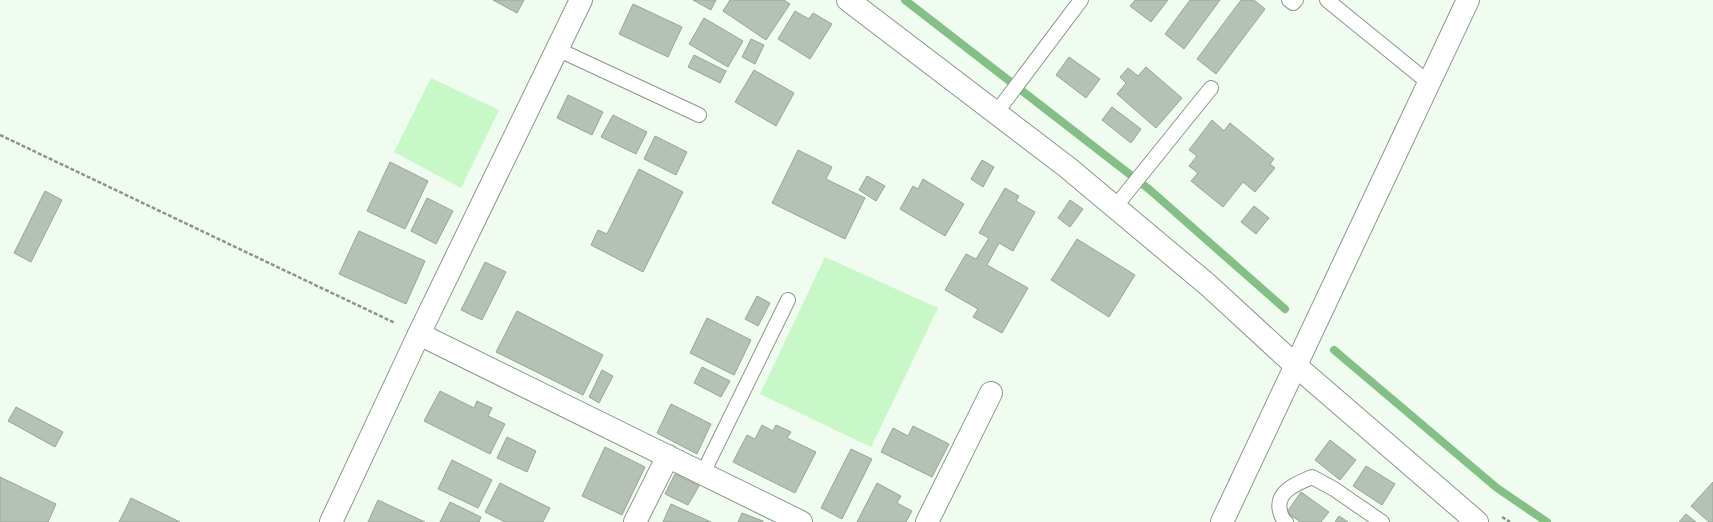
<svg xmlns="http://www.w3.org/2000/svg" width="1713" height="522" font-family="Montserrat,sans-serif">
  <rect width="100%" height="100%" fill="#f0fcef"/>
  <!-- green -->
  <path fill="#c8f7c8" d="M431 78 499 110 461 188 394 152Z
    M825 257 938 308 871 447 760 394Z"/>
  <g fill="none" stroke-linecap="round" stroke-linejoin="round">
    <!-- stream -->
    <path stroke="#84c086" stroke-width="8" d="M905 0 1150 190 1285 309
      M1334 350 1497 488 1547 522"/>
  </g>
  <!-- building -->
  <path fill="#b5c1b5" stroke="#99a599" d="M493 0H524L517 13Z
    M693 0H716L711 10Z
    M730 0H784L790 4 766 40 723 11Z
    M1135 0H1168L1151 22 1130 6Z
    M1190 0H1220L1184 49 1165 34Z
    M1241 0H1254L1265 9 1216 74 1197 59Z
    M633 4 682 27 668 57 619 34Z
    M795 11 809 19 813 13 832 24 810 59 778 39Z
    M704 18 743 41 728 67 689 44Z
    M751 39 764 45 755 64 742 57Z
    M694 55 726 71 720 83 688 67Z
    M1069 57 1100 79 1086 98 1056 75Z
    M1146 67 1182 98 1156 128 1117 94 1126 83 1120 77 1128 68 1138 76Z
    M754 70 794 93 776 126 735 102Z
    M568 95 603 112 592 135 557 118Z
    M1112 107 1141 129 1131 143 1102 120Z
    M613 115 647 132 636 154 601 137Z
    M1212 120 1224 131 1230 123 1274 159 1270 164 1275 168 1255 192 1243 182 1223 207 1191 181 1198 173 1189 166 1197 156 1189 150Z
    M655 136 687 152 676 175 644 159Z
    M798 150 832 167 826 179 865 198 845 239 772 203Z
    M982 160 994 167 983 187 971 179Z
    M390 162 428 181 405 229 367 211Z
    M639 169 683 192 643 272 591 245 598 230 607 234Z
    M867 176 885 186 876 201 859 190Z
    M923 179 964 204 945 236 900 209 913 186 918 189Z
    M1005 188 1019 196 1016 201 1035 212 1013 251 999 243 987 265 1028 288 1002 333 973 317 978 309 945 290 966 254 976 259 989 238 979 233Z
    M45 191 62 200 31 262 14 253Z
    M427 198 453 211 436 244 411 231Z
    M1070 200 1083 209 1070 227 1058 218Z
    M1254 206 1269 218 1256 234 1241 222Z
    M359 231 425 261 406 304 339 274Z
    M1077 239 1135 275 1109 317 1051 280Z
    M485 262 506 272 482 320 461 310Z
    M757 296 770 303 758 326 745 319Z
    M517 311 603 355 583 395 496 352Z
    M707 318 751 340 734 375 690 353Z
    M702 367 730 381 721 397 694 383Z
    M602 370 613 376 599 403 589 397Z
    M440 391 474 408 477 401 492 408 488 416 505 424 490 454 424 421Z
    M671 404 711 424 697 454 657 433Z
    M16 407 63 432 55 447 8 421Z
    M762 425 773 431 776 425 791 432 787 438 816 452 795 493 733 462 747 435 755 439Z
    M913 426 949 444 932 477 881 452 893 428 908 436Z
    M507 437 536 451 527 472 497 458Z
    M1330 440 1356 460 1340 480 1315 460Z
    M605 447 645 467 622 515 582 496Z
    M851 449 872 459 842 519 821 508Z
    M452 460 492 480 478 508 438 489Z
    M1366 466 1395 484 1382 505 1353 486Z
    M675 474 699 486 688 505 665 494Z
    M0 477 56 504 48 522H0Z
    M1713 482V522H1709L1691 506Z
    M500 483 550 508 543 522H505L485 512Z
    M877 483 901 496 897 503 912 511 906 522H857Z
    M1301 492 1329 512 1321 522H1300L1287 512Z
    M131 498 180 522H119Z
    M378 500 425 522H368Z
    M450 502 481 517 479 522H440Z
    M671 504 711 522H663Z
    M742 513 763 521V522H738Z
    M1686 514 1696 522H1679Z
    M1339 516 1348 522H1335Z"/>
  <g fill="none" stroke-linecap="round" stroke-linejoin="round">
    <defs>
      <path id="lane" d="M1289 0 1293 3 1296 0
        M1327 0 1429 83
        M557 49 699 115
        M996 113 1081 0
        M1115 207 1211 88
        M703 473 788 300
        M1286 522C1282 519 1281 516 1280 511 1275 491 1298 483 1312 477L1334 489 1382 522"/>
      <path id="street" d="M419 334 801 522
        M635 522 668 456
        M927 522 991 393"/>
      <path id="secondary" d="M848 0 1067 167 1208 285 1295 365 1477 522
        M331 522 419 334 581 0
        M1222 522 1468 0"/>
    </defs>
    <!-- lane casing -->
    <use href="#lane" stroke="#8b978b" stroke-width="16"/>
    <!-- street casing -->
    <use href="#street" stroke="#8b978b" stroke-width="24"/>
    <!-- secondary casing -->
    <use href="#secondary" stroke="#8b978b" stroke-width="24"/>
    <!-- path -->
    <path stroke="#8c948b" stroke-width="2.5" stroke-dasharray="4 2" stroke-linecap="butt" d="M0 135 395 323
      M1502 517 1510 522"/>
    <!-- lane -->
    <use href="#lane" stroke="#fff" stroke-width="14"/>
    <!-- street -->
    <use href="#street" stroke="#fff" stroke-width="22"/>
    <!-- secondary -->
    <use href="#secondary" stroke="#fff" stroke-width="22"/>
  </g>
</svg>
